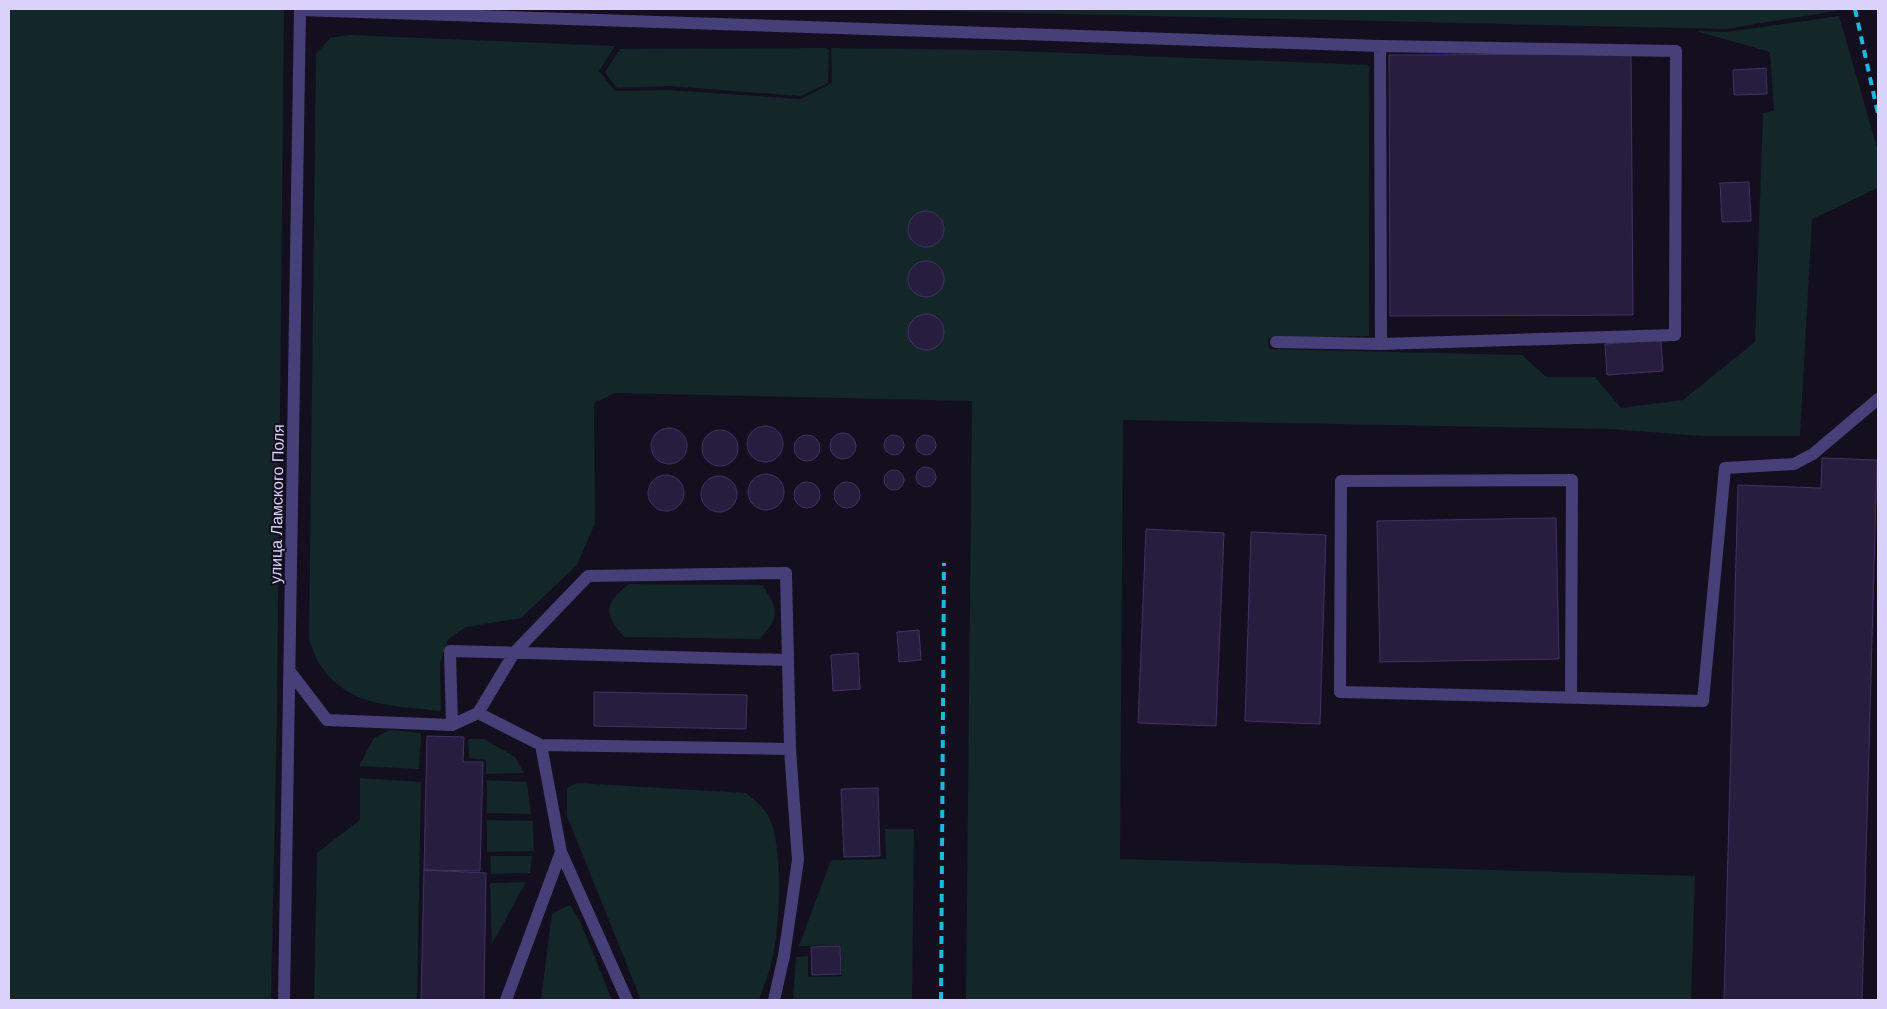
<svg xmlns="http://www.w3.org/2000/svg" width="1887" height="1009" font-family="Arial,sans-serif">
  <rect width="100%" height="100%" fill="#130f1f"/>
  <!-- green -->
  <path fill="#132728" d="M9 9H284L277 710 271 1000H9Z
    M847 9H1840L1841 10 1726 29Z
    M1839 16 1878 151V188L1812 219 1800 436H1702L1611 429 1123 420 1120 859 1695 876 1691 1000H966L972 401 615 393 594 403 595 523 577 565 521 618 466 627 448 639 440 663 441 711C398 706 351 708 322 668 316 660 313 649 309 640L316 54 330 38 349 35 615 46 599 71 615 91 667 90 801 99 832 83 831 48 990 50 1369 65V336L1268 338 1269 349 1522 355 1546 377H1595L1621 408 1683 400 1755 342 1763 113 1774 111 1770 52 1696 31 1727 32Z
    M827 48 829 50 828 83 801 96 669 86 617 88 605 72 620 49Z
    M629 584 762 585C779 608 780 619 759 639L624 637C603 612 604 604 629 584Z
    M390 730 421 733 419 769 359 766 374 738Z
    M484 739 515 757 524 773 486 774V760L469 758 468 739Z
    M360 778 421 782 417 1000H314L317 853 360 820Z
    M487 780 527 782 531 814 487 813Z
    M577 783 746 793C756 801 767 810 771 822 783 853 780 931 771 964 768 976 763 988 759 1000H641L567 816V788Z
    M487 820 533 821 534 851 487 852Z
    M885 829H914L912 1000H793L796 957 808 956V977L842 976 841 945 799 946 831 860 886 859Z
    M490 856H532L530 873 491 874Z
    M526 882 492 944 490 883Z
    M570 905 580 921 612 1000H541L552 913Z"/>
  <!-- building -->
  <path fill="#271d3e" stroke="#413267" d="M1631 54 1633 315 1390 316 1389 55Z
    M1766 68 1767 94 1734 95 1733 70Z
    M1749 182 1751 221 1722 222 1720 183Z
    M908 229a18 18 0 1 1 36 0a18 18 0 1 1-36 0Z
    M908 279a18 18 0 1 1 36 0a18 18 0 1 1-36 0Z
    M908 332a18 18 0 1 1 36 0a18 18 0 1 1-36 0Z
    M1661 340 1663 371 1607 375 1605 344Z
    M747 444a18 18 0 1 1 36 0a18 18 0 1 1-36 0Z
    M651 446a18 18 0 1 1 36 0a18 18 0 1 1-36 0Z
    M702 448a18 18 0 1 1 36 0a18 18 0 1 1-36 0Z
    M830 446a13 13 0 1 1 26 0a13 13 0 1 1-26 0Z
    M916 445a10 10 0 1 1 20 0a10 10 0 1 1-20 0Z
    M884 445a10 10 0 1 1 20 0a10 10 0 1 1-20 0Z
    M794 448a13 13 0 1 1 26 0a13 13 0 1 1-26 0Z
    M1822 458 1877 460 1862 1000H1724L1738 485 1821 488Z
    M916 477a10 10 0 1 1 20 0a10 10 0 1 1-20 0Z
    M884 480a10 10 0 1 1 20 0a10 10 0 1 1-20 0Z
    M748 492a18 18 0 1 1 36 0a18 18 0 1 1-36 0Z
    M648 493a18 18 0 1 1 36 0a18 18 0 1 1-36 0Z
    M701 494a18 18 0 1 1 36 0a18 18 0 1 1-36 0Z
    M794 495a13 13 0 1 1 26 0a13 13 0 1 1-26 0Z
    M834 495a13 13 0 1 1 26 0a13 13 0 1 1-26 0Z
    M1556 518 1559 659 1380 662 1377 521Z
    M1146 529 1224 533 1216 726 1138 723Z
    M1251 532 1326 535 1320 724 1245 721Z
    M919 630 921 660 899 662 897 632Z
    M858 653 860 689 833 691 831 655Z
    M594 692 747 695 746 729 594 726Z
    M427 736 464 737 463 762H483L480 871 424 870Z
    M878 788 880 856 844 857 841 789Z
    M424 870 486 873 484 1000H421Z
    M840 946 841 974 812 975 811 947Z"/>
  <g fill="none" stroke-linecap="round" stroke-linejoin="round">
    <!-- minor -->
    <path stroke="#463f78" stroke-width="12" d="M300 10 1380 46 1676 51 1675 335 1381 344 1276 342
      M1380 46 1381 344
      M291 673 327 720 452 725 478 713 541 745 561 852 627 1000
      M1571 697 1572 480 1341 481 1340 692 1703 701 1725 468 1794 464 1813 454 1878 399
      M478 713 514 653 588 576 786 573 790 749 798 860 784 956 774 1000
      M452 725 450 651 787 660
      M541 745 790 749
      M284 1000 300 9
      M506 1000 561 852"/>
    <!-- rail -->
    <path stroke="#1abade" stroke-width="4" stroke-dasharray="8 6" stroke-linecap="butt" d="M1855 9 1878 114
      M941 1000 944 563"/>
  </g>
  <g text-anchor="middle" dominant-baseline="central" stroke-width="4" stroke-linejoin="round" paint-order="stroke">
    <!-- street labels -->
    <g font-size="16" fill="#dad2fa" stroke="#130f1f">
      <text transform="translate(277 504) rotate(-89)">улица Ламского Поля</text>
    </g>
  </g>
  <!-- border -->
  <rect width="1887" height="1009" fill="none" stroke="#dad2fa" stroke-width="20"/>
</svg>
